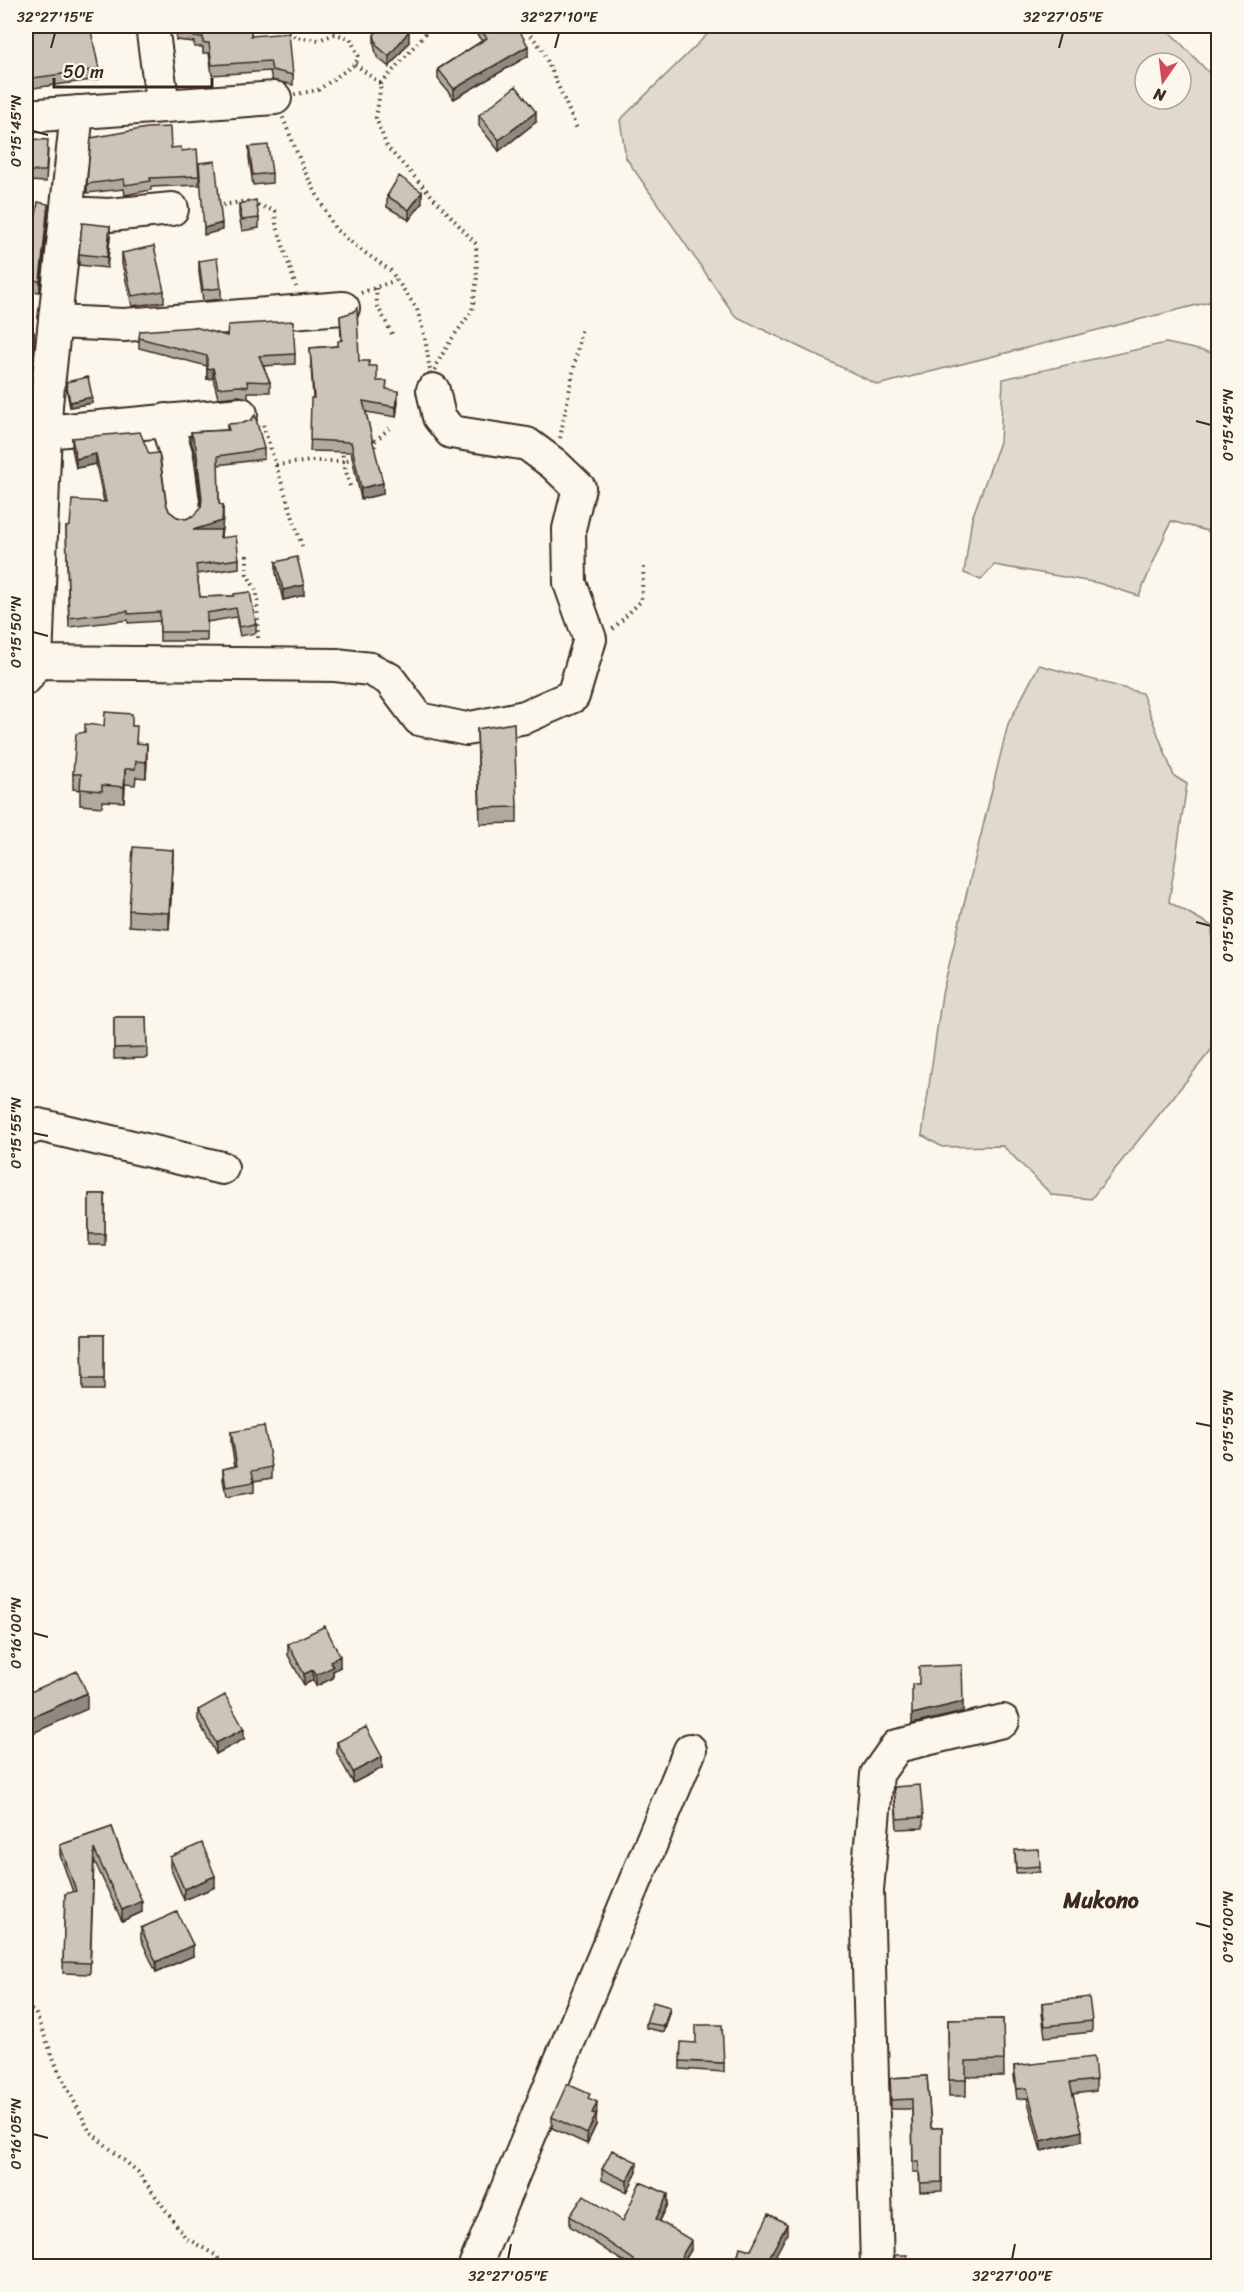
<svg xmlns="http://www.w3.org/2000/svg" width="1244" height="2292" font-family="Sriracha,sans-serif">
  <rect width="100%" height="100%" fill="#fbf7ec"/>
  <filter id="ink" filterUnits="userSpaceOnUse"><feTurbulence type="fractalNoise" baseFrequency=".0167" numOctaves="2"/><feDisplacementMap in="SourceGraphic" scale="12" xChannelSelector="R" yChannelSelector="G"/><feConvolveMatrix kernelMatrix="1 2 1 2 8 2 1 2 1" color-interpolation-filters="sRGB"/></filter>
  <g filter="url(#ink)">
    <!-- green -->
    <path fill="#dfd9ce" stroke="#8d8276" stroke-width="1.5" fill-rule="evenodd" d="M716 26H1164L1218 82V288L1209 302 878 385 735 316 626 158 620 120ZM1145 63H1181V99H1145Z
      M1166 343 1218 354V534L1171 521 1139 596 1098 583 994 565 981 580 964 573 972 518 1000 442 1003 379Z
      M1039 665 1142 693 1174 776 1187 784 1169 902 1212 926V1049L1091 1199 1052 1195 1003 1146 942 1147 922 1135 942 994 1008 724Z"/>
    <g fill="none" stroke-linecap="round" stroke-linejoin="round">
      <defs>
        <path id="minor" d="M152 26 163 106
          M26 116 275 98
          M66 213 109 215 172 209
          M55 322 124 325 343 308
          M166 420 177 457 184 510
          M45 432 241 414
          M36 662 336 665 370 669 389 679 419 719 466 729 525 717 573 696 590 639 570 583 569 529 579 488 554 464 527 444 451 432 439 417 433 390
          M26 678 36 662 46 405 77 112
          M26 1130 39 1125 222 1168
          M475 2266 690 1750
          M877 2266 867 1891 877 1774 897 1746 1003 1721"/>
      </defs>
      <!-- minor casing -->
      <use href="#minor" stroke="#3b2a1e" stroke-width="36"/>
      <!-- path -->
      <path stroke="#3b2a1e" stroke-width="4" stroke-dasharray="1.5 4.5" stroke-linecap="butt" d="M286 26 295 37 319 40 335 34 350 38 359 57 355 64
        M523 26 542 49 577 129
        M355 64 381 84 376 118 387 147 476 244 477 278 472 311 451 340 436 365 433 390 425 338 417 309 390 270 361 250 335 229 304 170 275 98 318 90Z
        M381 84 432 26
        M217 206 246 201 275 211 276 223 296 287
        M376 288 377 305 392 334
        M361 293 396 280
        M263 425 302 546
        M560 438 582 327
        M374 453 375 441 392 426
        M276 465 312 461H343L342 448
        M350 486 343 461 355 458
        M247 555V574L257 592 258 639
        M613 629 641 601 644 566
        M26 2007 35 2012 58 2070 90 2132 138 2172 186 2238 217 2256 222 2266"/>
      <!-- minor -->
      <use href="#minor" stroke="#fbf7ec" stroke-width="32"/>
    </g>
    <!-- wall -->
    <path fill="#afa99f" stroke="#3b2a1e" stroke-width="1.5" d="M26 26 99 69V79L26 89Z
      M110 26H135V31L111 33Z
      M169 26H251V36L293 75V85L272 80 270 71 212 75 209 53H203V47H194V42L176 40V32H171Z
      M470 26H505L528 56 454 99 438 79V69L482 41Z
      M374 35 409 42 389 67 377 57 374 45Z
      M479 115 536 122 499 151 479 126Z
      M249 147 272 173V183L253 185 249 158Z
      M171 148 182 151 199 176V185L151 187V190L125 195 124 189 87 193V184Z
      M48 150 46 182 28 181V171Z
      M387 196 422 203 409 220 387 207Z
      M239 204 259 218V228L242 231 239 215Z
      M48 214 40 292 30 291V280L33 252H32V241Z
      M110 237 107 268 79 265V254Z
      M122 253 164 291V302L132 306 122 264Z
      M199 261 221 288V299L203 301 199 272Z
      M340 316 359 361 369 366 377 381 387 389 398 402 396 417 366 412 383 494 361 499 351 452 310 451 313 398 310 348 338 346 341 340Z
      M139 338 295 354V364L263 366 270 382V392H248V398L239 396 218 398 213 378 207 379V366L139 348Z
      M26 342 34 343 31 372 26 371Z
      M66 382 92 403 70 407 66 387Z
      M227 424 264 449V459L218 465 219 504 223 514 221 538 239 559V568L197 574 200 597 234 596 256 624V633L240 636 236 617 207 622V641H160V621L128 623V620L69 627 66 527 70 526 104 502 96 464 76 468 72 448V438L166 503 169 511 177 517 186 519 195 515 201 507V503L196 456 191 441V432L227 430Z
      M276 562 304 595 283 600 276 573Z
      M104 726H132L137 743 147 760 146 778 136 777 135 785 125 784 124 802 102 801V807L80 805V790L73 789V774L85 732Z
      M477 729 517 807V823L480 824Z
      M173 866 169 929 129 926V910Z
      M114 1017H146L147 1058 114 1059Z
      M89 1194H105V1245H89Z
      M82 1335H104V1390H83Z
      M231 1432 272 1467V1478L254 1481V1492L226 1497 223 1479V1469L235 1466 231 1443Z
      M288 1644 340 1667 333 1671V1678L316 1686 313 1680 304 1685 288 1655Z
      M198 1710 244 1739 216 1754 198 1720Z
      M337 1742 382 1768 353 1783 337 1753Z
      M894 1787 923 1817V1828L897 1829Z
      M112 1827 142 1912 122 1921 94 1860 90 1974 63 1973 65 1894 73 1892 60 1855V1845Z
      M1015 1856 1040 1866V1872L1016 1873Z
      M170 1857 215 1887 184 1900 170 1867Z
      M141 1928 193 1956 156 1972 141 1939Z
      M1042 2003 1092 2021V2032L1045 2037 1042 2013Z
      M670 2013 664 2032 646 2028V2023Z
      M1003 2019 1004 2076 966 2077V2096H949L948 2020Z
      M680 2061 724 2063V2072L680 2069Z
      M1014 2066 1096 2080V2091L1073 2094 1082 2141 1041 2151 1027 2098 1017 2099 1014 2076Z
      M927 2076 931 2128H942V2191L920 2192 919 2172H913L912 2109H891L890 2078Z
      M590 2099 597 2113 596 2115V2125L587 2144 552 2128V2117Z
      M602 2169 637 2172 627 2192 602 2180Z
      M668 2204 660 2221 691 2250 681 2266H630L570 2226V2216L623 2221Z"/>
    <!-- shaded-wall -->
    <path fill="#8f8982" stroke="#3b2a1e" stroke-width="1.5" d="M409 31V42L389 67V56Z
      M528 46V56L454 99V89Z
      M536 112V122L499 151V140Z
      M422 192V203L409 220V210Z
      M48 204V214L40 292V281Z
      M222 223V230L204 235V228Z
      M110 226V237L107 268V257Z
      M34 332V343L31 372V361Z
      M213 368V378L207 379V369Z
      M398 391V402L396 417V407Z
      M92 397V403L70 407V402Z
      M96 454V464L76 468V459Z
      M383 483V494L361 499V488Z
      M223 505V514L222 530H221L220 547 193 530Z
      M304 585V595L283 600V590Z
      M147 744V760L146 778V762Z
      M125 769V784L124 802V787Z
      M173 850V866L169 929V913Z
      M340 1656V1667L333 1671V1678L316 1686V1675L330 1661Z
      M313 1670V1680L304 1685V1674Z
      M87 1693V1709L26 1736V1720Z
      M963 1702V1712L912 1724V1714Z
      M244 1729V1739L216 1754V1743Z
      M382 1757V1768L353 1783V1772Z
      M215 1876V1887L184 1900V1889Z
      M142 1901V1912L122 1921V1910Z
      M193 1945V1956L156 1972V1962Z
      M670 2007V2013L664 2032V2026Z
      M597 2102 596 2125 587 2144V2134L592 2113Z
      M1082 2131V2141L1041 2151V2141Z
      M637 2162V2172L627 2192V2181Z
      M668 2194V2204L656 2229V2219Z
      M787 2224V2234L770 2266H767L770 2256Z
      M691 2240V2250L681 2266H676Z"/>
    <!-- building -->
    <path fill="#ccc4b9" stroke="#3b2a1e" stroke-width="1.5" d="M26 26H90L99 69 26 79Z
      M176 26H251V36L289 33 293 75 272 70 270 61 212 65 209 43H203V37H194V32L176 30Z
      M381 26H402L409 31 389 56 377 46 374 35Z
      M478 26H505L507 27 510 26H517L528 46 454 89 438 69 487 38Z
      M516 86 536 112 499 140 479 115Z
      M170 127 171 148 181 147 182 151 197 149 199 176 150 178 151 181 125 185 124 179 87 184 91 138 147 128Z
      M30 139 48 140 46 171H28Z
      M268 145 272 173 253 175 249 147Z
      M215 161 222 223 204 228 199 163Z
      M399 176 422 192 409 210 387 196Z
      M256 200 259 218 242 220 239 204Z
      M38 202 48 204 40 281 30 280 34 241H32Z
      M82 223 110 226 107 257 79 254Z
      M154 246 164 291 132 296 122 253Z
      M217 258 221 288 203 290 199 261Z
      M357 308 359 361H369V366H377V381H387L386 389 398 391 396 407 363 401 383 483 361 488 351 442 310 440 311 398H314L310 348 338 346V341L342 340 340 316 353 312Z
      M293 321 295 354 259 356 270 382 247 381 248 387 239 386 218 388 213 368 207 369V356L139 338 140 331 195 327 227 336 228 325Z
      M26 332H34L31 361H26Z
      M88 377 92 397 70 402 66 382Z
      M255 415 264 449 218 456 219 504 223 505 222 521 193 530H221L220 538 236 536 239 559 196 565 200 597 234 596V594L250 592 256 624 240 627 236 608 207 613V632H160V612L128 614V611L69 618 66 527 70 526 72 500 106 502 96 454 76 459 72 438 140 432 149 454 159 453 166 503 169 511 177 517 186 519 195 515 201 507 202 499 196 447 191 432 229 430 227 424 243 423 251 420Z
      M297 557 304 585 283 590 276 562Z
      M105 712 132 714V726H137L136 743 147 744 146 762 136 761 135 769H125L124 787 102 785V791L80 789 81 774H73L76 734 85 732V724L104 726Z
      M514 723 517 807 480 808 477 729Z
      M133 847 173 850 169 913 129 910Z
      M114 1017H146L147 1047 114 1048Z
      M89 1194H105V1234H89Z
      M82 1335H104V1379H83Z
      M264 1426 272 1467 252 1471 254 1482 226 1487 223 1469 237 1466 231 1432Z
      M325 1626 340 1656 330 1661 333 1667 316 1675 313 1670 304 1674 288 1644Z
      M962 1665 963 1702 912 1714V1684H919V1667Z
      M77 1671 87 1693 26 1720V1694Z
      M225 1695 244 1729 216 1743 198 1710Z
      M366 1727 382 1757 353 1772 337 1742Z
      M920 1785 923 1817 897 1819 894 1787Z
      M112 1827 123 1859 142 1901 122 1910 94 1849 90 1963 63 1962 65 1894 76 1891 60 1845Z
      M202 1843 215 1876 184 1889 170 1857Z
      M1039 1849 1040 1866 1016 1868 1015 1850Z
      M177 1912 193 1945 156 1962 141 1928Z
      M1089 1997 1092 2021 1045 2026 1042 2003Z
      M653 2002 670 2007 664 2026 646 2023Z
      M1003 2019 1004 2060 966 2061V2080H949L948 2020Z
      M696 2025H722L724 2063 680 2061 681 2042 696 2043Z
      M1094 2057 1096 2080 1070 2083 1082 2131 1041 2141 1027 2088 1017 2089 1014 2066Z
      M927 2076 931 2128H942V2182L920 2183 919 2162H913L912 2099 891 2100 890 2078Z
      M567 2084 590 2094 588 2098 597 2102 592 2113 596 2114 587 2134 552 2117Z
      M612 2150 637 2162 627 2181 602 2169Z
      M640 2182 668 2194 656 2219 691 2240 676 2266H661L659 2265 658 2266H637L632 2264 634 2260 570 2216 584 2195 623 2221Z
      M769 2214 787 2224 770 2256 767 2266H735L740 2247 751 2250Z
      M895 2255H907L906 2266H893Z"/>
  </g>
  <!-- ticks -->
  <path fill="none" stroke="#3b2a1e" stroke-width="2" d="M51 48 55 33M555 48 559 33M1059 48 1063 33M33 131 48 135M1196 421 1211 425M33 632 48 636M1196 922 1211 926M33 1133 48 1136M1196 1423 1211 1426M33 1633 48 1637M1196 1923 1211 1927M33 2134 48 2138M508 2259 511 2244M1012 2259 1015 2244"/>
  <g text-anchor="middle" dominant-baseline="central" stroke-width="6" stroke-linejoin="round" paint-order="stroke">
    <!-- quarter labels -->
    <g font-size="22" font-weight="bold" fill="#3b2a1e" stroke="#fbf7ec">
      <text x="1101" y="1900">Mukono</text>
    </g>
  </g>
  <!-- margin -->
  <rect width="1244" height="2292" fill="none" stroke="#fbf7ec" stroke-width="66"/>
  <!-- north arrow -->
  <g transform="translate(1163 81) rotate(194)"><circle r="28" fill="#fbf7ec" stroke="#aea59a" stroke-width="1.5"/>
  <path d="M0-4.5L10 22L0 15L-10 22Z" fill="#d1495b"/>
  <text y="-9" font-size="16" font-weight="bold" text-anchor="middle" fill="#3b2a1e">N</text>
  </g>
  <!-- scale -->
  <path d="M54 78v9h158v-9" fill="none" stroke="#3b2a1e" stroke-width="3"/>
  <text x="63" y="78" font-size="18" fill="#3b2a1e" stroke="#fbf7ec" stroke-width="4.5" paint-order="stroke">50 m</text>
  <rect x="33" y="33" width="1178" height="2226" fill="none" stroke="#3b2a1e" stroke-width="2"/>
  <g font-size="15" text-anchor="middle" fill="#3b2a1e">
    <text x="55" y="22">32°27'15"E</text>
    <text x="559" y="22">32°27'10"E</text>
    <text x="1063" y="22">32°27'05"E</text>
    <text transform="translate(16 131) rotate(-90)" y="5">0°15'45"N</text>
    <text transform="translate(1228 425) rotate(-90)" y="5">0°15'45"N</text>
    <text transform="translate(16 632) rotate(-90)" y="5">0°15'50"N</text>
    <text transform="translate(1228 926) rotate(-90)" y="5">0°15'50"N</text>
    <text transform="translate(16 1133) rotate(-90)" y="5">0°15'55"N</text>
    <text transform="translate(1228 1426) rotate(-90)" y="5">0°15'55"N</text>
    <text transform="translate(16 1633) rotate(-90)" y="5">0°16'00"N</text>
    <text transform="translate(1228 1927) rotate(-90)" y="5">0°16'00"N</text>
    <text transform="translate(16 2134) rotate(-90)" y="5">0°16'05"N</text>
    <text x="508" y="2281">32°27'05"E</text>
    <text x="1012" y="2281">32°27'00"E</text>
  </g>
</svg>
